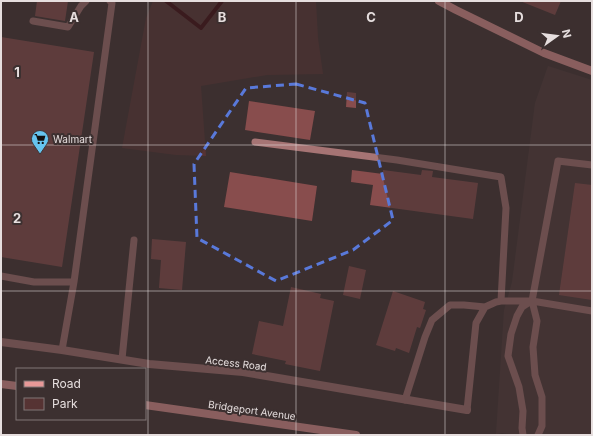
<svg xmlns="http://www.w3.org/2000/svg" width="593" height="436" font-family="Inter,sans-serif">
  <rect width="100%" height="100%" fill="#3c3030"/>
  <!-- built -->
  <path fill="#4c3939" d="M548 66 592 80V435H518L502 433 496 434 504 310 512 282 535 103Z"/>
  <!-- green -->
  <path fill="#563333" d="M153 1H316L318 38 323 74 267 75 201 86 206 156 176 155 122 148 146 18Z"/>
  <g fill="none" stroke-linecap="round" stroke-linejoin="round">
    <!-- stream -->
    <path stroke="#39040b" stroke-width="4" d="M166 1 201 28 222 1"/>
  </g>
  <!-- building -->
  <path fill="#884d4d" d="M37 1H68L65 21 35 16Z
    M520 1H561L555 15Z
    M1 37 94 52 62 267 1 257Z
    M347 92 356 93V108L346 107Z
    M249 101 315 111 310 140 245 130Z
    M352 170 383 174V170L421 175 422 170 433 171 432 177 478 183 473 219 370 205 373 185 351 182Z
    M230 172 317 186 312 221 224 207Z
    M575 183 592 185V300L559 295Z
    M152 239 186 242 182 290 159 288 161 260 151 259Z
    M349 266 366 270 360 299 343 295Z
    M291 287 321 294 320 298 334 301 320 371 285 364 286 361 252 354 259 321 283 326Z
    M393 291 425 302 423 309 426 310 420 328 417 327 409 353 396 348 395 351 376 345 377 342Z"/>
  <g fill="none" stroke-linecap="round" stroke-linejoin="round">
    <!-- lane -->
    <path stroke="#a67474" stroke-width="7" d="M33 21 68 27 81 6 86 1
      M255 142 397 160 501 177 506 208 501 301
      M1 276 34 282H74
      M62 350 74 282 112 3 110 1
      M122 359 134 240
      M405 400 425 337 432 320 450 305H464L485 307
      M467 410 476 323 485 307 496 302 501 301H532L592 311
      M523 435 522 428 523 411 519 387 508 356 511 334 517 316 522 307 531 301
      M538 435 542 426V397L535 375 533 347 537 321 532 301 558 161 592 165"/>
    <!-- street -->
    <path stroke="#a67474" stroke-width="8" d="M1 342 62 350 149 364 243 372 467 410"/>
    <!-- secondary -->
    <path stroke="#e79897" stroke-width="8" d="M439 1 456 10 544 53 592 71
      M1 384 17 386
      M145 405 356 435"/>
  </g>
  <!-- marked area -->
  <path d="M0 0H593V436H0ZM296 84 365 103 393 220 353 250 276 281 197 238 194 164 246 88Z" fill="#3c3030" fill-opacity=".55" fill-rule="evenodd"/>
  <path fill="none" stroke="#5979da" stroke-width="3" stroke-dasharray="8 5" stroke-linejoin="round" d="M296 84 365 103 393 220 353 250 276 281 197 238 194 164 246 88Z"/>
  <!-- grid -->
  <path fill="none" stroke="#e6dede" stroke-width="1" stroke-opacity="0.55" d="M148 1V435M296 1V435M445 1V435M1 145H592M1 291H592"/>
  <!-- icons -->
  <defs>
    <symbol id="supermarket-pin" viewBox="-11 -11 22 30"><path d="M0 17L-7.5 6A9.5 9.5 0 1 1 7.5 6Z" fill="#66c4ef" stroke="#3c3030"/><path d="M-6-5.5h2.5l.6 2H6L4.5 2H-2.5L-4.4-4H-6ZM-1.5 3.2a1.3 1.3 0 1 0 .1 0ZM3 3.2a1.3 1.3 0 1 0 .1 0Z" fill="#111"/></symbol>
  </defs>
  <g fill-rule="evenodd">
    <use href="#supermarket-pin" x="30" y="129" width="20" height="27"/>
  </g>
  <g text-anchor="middle" dominant-baseline="central" stroke-width="4" stroke-linejoin="round" paint-order="stroke">
    <!-- poi labels -->
    <g font-size="10" fill="#e6dede" stroke="#3c3030" text-anchor="start">
      <text x="53" y="139">Walmart</text>
    </g>
    <!-- street labels -->
    <g font-size="10" fill="#e6dede" stroke="#3c3030">
      <text transform="translate(236 363) rotate(7)">Access Road</text>
      <text transform="translate(252 410) rotate(8)">Bridgeport Avenue</text>
    </g>
  </g>
  <g font-size="13" text-anchor="middle" font-weight="bold" fill="#e6dede" stroke="#3c3030" stroke-width="4" stroke-linejoin="round" paint-order="stroke">
    <text x="74" y="22">A</text>
    <text x="222" y="22">B</text>
    <text x="371" y="22">C</text>
    <text x="519" y="22">D</text>
    <text x="17" y="77">1</text>
    <text x="17" y="223">2</text>
  </g>
  <!-- border -->
  <rect width="593" height="436" fill="none" stroke="#e6dede" stroke-width="4"/>
  <!-- legend -->
  <rect x="16" y="368" width="130" height="52" fill="#3c3030" stroke="#807676"/>
  <rect x="24" y="381" width="20" height="6" fill="#e79897" stroke="#807676"/>
  <text x="52" y="388" font-size="12" fill="#e6dede">Road</text>
  <rect x="24" y="398" width="20" height="12" fill="#563333" stroke="#807676"/>
  <text x="52" y="408" font-size="12" fill="#e6dede">Park</text>
  <!-- north arrow -->
  <g transform="translate(557 36) rotate(76)" stroke="#3c3030" stroke-width="3" paint-order="stroke">
  <path d="M0-3L7 15L0 10L-7 15Z" fill="#e6dede"/>
  <text y="-6" font-size="11" font-weight="bold" text-anchor="middle" fill="#e6dede">N</text>
  </g>
</svg>
